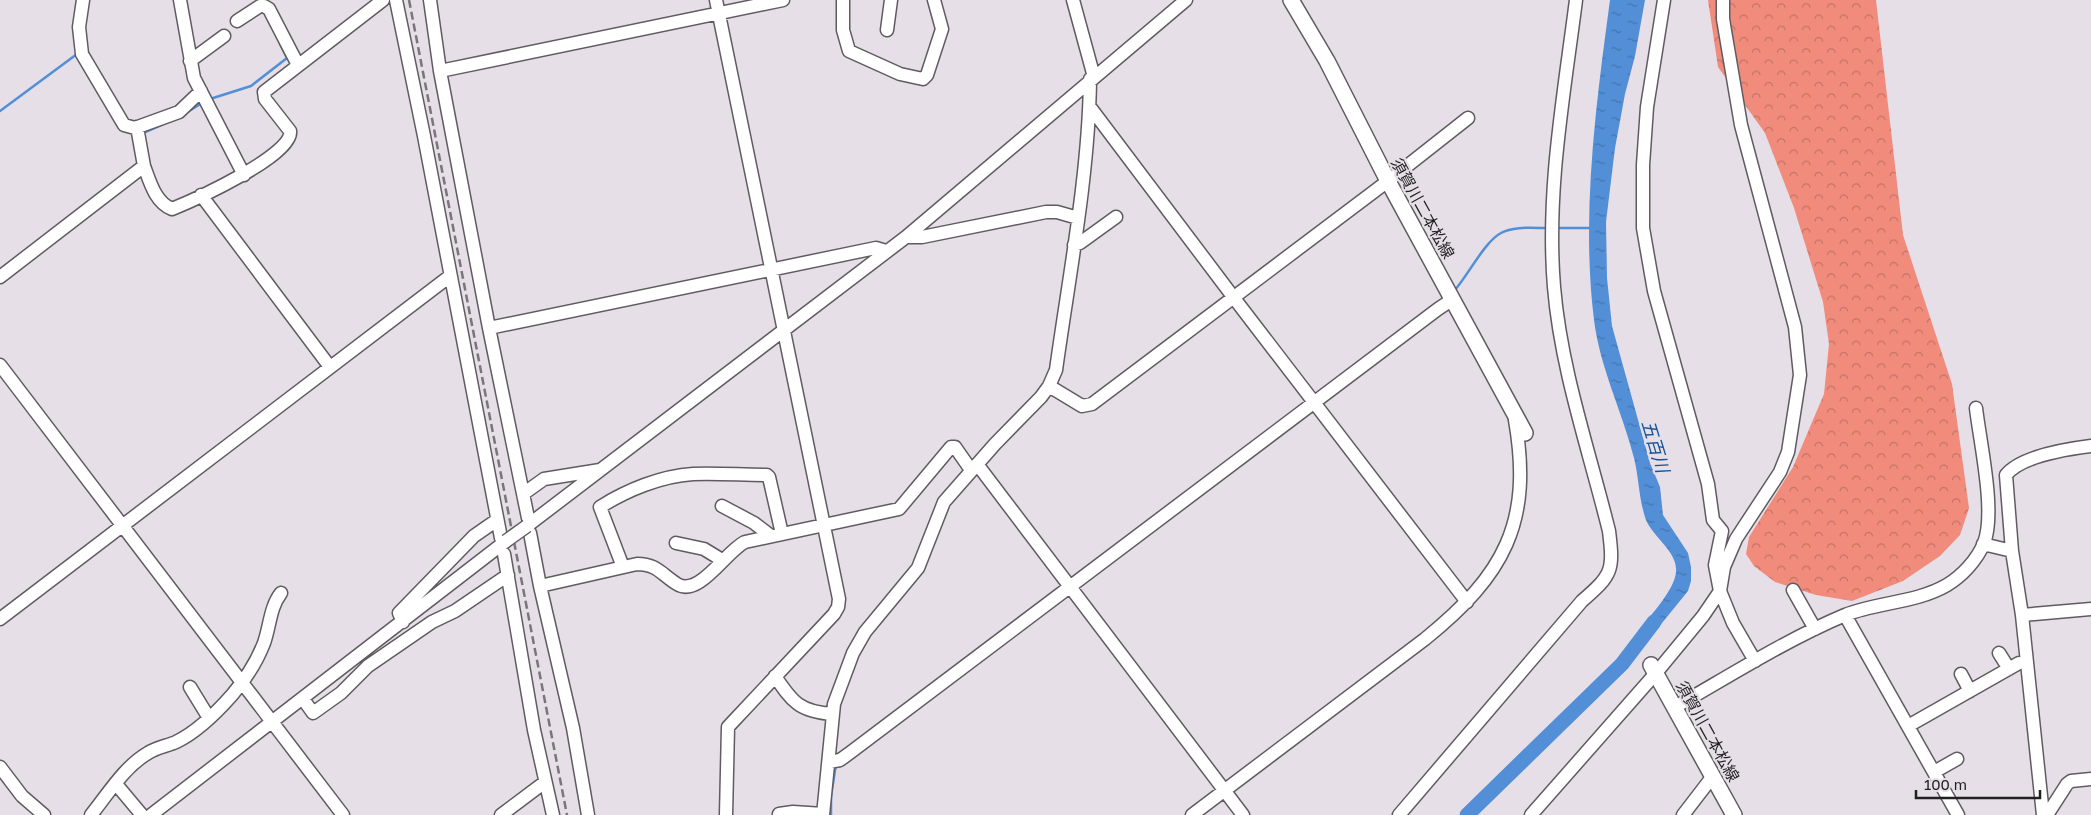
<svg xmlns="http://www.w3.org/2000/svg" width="2091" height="815" font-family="'Golos Text','Noto Sans JP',sans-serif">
  <defs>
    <pattern id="forest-crowns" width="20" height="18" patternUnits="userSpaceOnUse" patternTransform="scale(1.25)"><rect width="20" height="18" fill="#f18c7d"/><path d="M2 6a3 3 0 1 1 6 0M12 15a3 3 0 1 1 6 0" fill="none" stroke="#c37266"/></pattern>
    <pattern id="water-ripples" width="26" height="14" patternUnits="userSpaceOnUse" patternTransform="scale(1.25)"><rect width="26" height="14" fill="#528fd7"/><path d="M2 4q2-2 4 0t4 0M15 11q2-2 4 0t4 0" fill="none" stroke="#4474ae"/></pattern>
  </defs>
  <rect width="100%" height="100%" fill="#e6dfe7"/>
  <!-- forest -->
  <path fill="url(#forest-crowns)" d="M1708 0H1876L1903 235 1952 384 1969 508 1960 535 1940 556 1903 581 1852 601 1816 595 1775 582 1754 566 1746 554 1749 537 1793 467 1824 394 1829 344 1823 302 1794 208 1765 133 1718 67Z"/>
  <!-- water -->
  <path fill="url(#water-ripples)" d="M1610 0H1645L1635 56 1625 94 1615 148 1606 222 1607 278 1612 326 1650 463 1660 487 1663 515 1688 553 1691 567V581L1688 591 1645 644 1638 631C1650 616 1674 591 1676 572 1678 552 1653 537 1646 520 1639 501 1639 478 1634 458 1622 411 1600 368 1594 320 1581 215 1596 104 1610 0Z"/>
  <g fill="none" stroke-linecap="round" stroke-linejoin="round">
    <!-- stream -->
    <path stroke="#528fd7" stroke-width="2.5" d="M210 99 251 86 287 58 280 44
      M0 111 77 54
      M186 113 202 103
      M143 133 168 122
      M1555 228H1592
      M1454 291C1467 277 1485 241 1501 233 1513 226 1533 228 1547 228
      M831 815V796L836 764"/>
    <!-- river -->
    <path stroke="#528fd7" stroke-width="15" d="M1467 815 1622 664 1654 622"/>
    <defs>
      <path id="minor" d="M83 0 79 27 82 54 124 125 135 128 179 112 201 91
        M180 0 194 78 244 175
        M396 0 424 136 501 538
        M430 0 440 71 489 328 528 518
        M716 0 839 599 838 607 834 614 728 727 726 815
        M843 0V30L849 51 900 74 923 79 927 75 942 29 934 0
        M1073 0 1094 77
        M1723 0V19L1741 125 1795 327 1800 375 1788 452 1780 472 1736 539 1724 567 1720 591 1733 623 1755 661
        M237 21 260 6H264L269 9 298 65
        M887 30 891 0
        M190 61 224 36
        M440 71 783 0
        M1090 107 1234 298 1467 602
        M137 127 144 166
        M201 195 330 367
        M906 237H922L1046 212H1057L1078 218
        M1074 245 1080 243 1116 217
        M0 277 144 166C150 182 155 202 172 209 194 200 294 155 290 131L265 99 264 92 383 0
        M489 328 876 248 886 251
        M0 365 343 815
        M1049 386 1082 406 1092 404 1388 181 1468 118
        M977 464 1243 815
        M523 494 544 479 600 470
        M722 506 754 523 771 536
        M527 526 906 237 1186 0
        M530 533 540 586 573 728 588 815
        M676 543 704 549 722 560
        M1983 544 2012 551
        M504 554 534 730 553 815
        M623 567 600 507C627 490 661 476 693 474 718 473 742 475 767 475L769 477 782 534
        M540 586 637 564C657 564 661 574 677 584 699 598 726 551 745 542L899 509 951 447H955L971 470
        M1793 590 1815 629
        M1845 615 1958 815
        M2022 615 2091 609
        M0 619 450 276
        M403 622 399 613 474 536 497 520
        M1999 653 2009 669
        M1961 674 1970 691
        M775 676C792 702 800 712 833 714
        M190 687 209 718
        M303 699 313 713 341 693 368 666 432 622 455 611 508 575
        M1675 707C1731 675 1786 640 1845 615 1878 602 1916 603 1947 585 1962 576 1977 560 1984 543 1996 512 1980 443 1976 408
        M1908 726 2019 663
        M829 762 840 760 851 752 1438 309 1453 299
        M0 767 22 796 44 815
        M1934 772 1957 759
        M116 784 142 815
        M779 814 793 812 823 814
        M91 815C108 794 124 767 148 753 157 747 167 746 176 742 197 732 217 712 232 695 244 681 257 661 264 643 270 626 270 607 281 593
        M151 815 506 541
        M501 815 545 782
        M823 815 834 704 853 653 865 632 918 568 944 502 995 444 1041 397 1049 386 1056 370C1069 276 1089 174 1090 79
        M1192 815 1425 639C1504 575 1533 523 1515 420
        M1399 815 1582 601C1612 575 1614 571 1609 531 1589 450 1561 370 1554 287 1546 191 1564 95 1576 0
        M1531 815 1656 673 1703 616 1720 591 1715 565 1722 531 1713 520 1708 484 1654 291 1643 228V165L1647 107 1664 0
        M1683 815 1713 776
        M2043 815 2022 615 2012 551 2006 475C2021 456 2067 449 2091 446
        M2047 815 2067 784 2071 781 2091 779"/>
      <path id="major" d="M1291 0 1327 61 1388 181 1525 433
        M1651 665 1734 815"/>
    </defs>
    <!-- minor casing -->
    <use href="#minor" stroke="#605b61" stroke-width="15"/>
    <!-- major casing -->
    <use href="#major" stroke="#605b61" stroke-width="18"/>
    <!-- minor -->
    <use href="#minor" stroke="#fff" stroke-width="12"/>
    <!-- major -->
    <use href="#major" stroke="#fff" stroke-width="15"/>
    <!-- rail -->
    <path stroke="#79757a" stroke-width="2.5" stroke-dasharray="8 4" stroke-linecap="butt" d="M409 0 567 815"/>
    <defs>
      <path id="minor-bridge" d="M506 541 527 526"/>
    </defs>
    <!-- minor-bridge casing -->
    <use href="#minor-bridge" stroke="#605b61" stroke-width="15" stroke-linecap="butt"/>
    <!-- minor-bridge -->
    <use href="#minor-bridge" stroke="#fff" stroke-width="12"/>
  </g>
  <g text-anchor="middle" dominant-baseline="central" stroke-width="4.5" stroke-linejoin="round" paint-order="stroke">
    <!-- street labels -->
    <g font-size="16" fill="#211f22" stroke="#e6dfe7">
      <text transform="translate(1423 208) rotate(61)">須賀川二本松線</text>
      <text transform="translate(1708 731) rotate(61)">須賀川二本松線</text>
    </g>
    <!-- water labels -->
    <g font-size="18" font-style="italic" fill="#165396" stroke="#e6dfe7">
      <text transform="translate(1656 446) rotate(73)">五百川</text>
    </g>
  </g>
  <!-- scale -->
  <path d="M1916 790v8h124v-8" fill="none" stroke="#211f22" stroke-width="2.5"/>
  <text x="1924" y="790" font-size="15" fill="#211f22" stroke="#e6dfe7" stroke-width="4" paint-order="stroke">100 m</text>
</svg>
